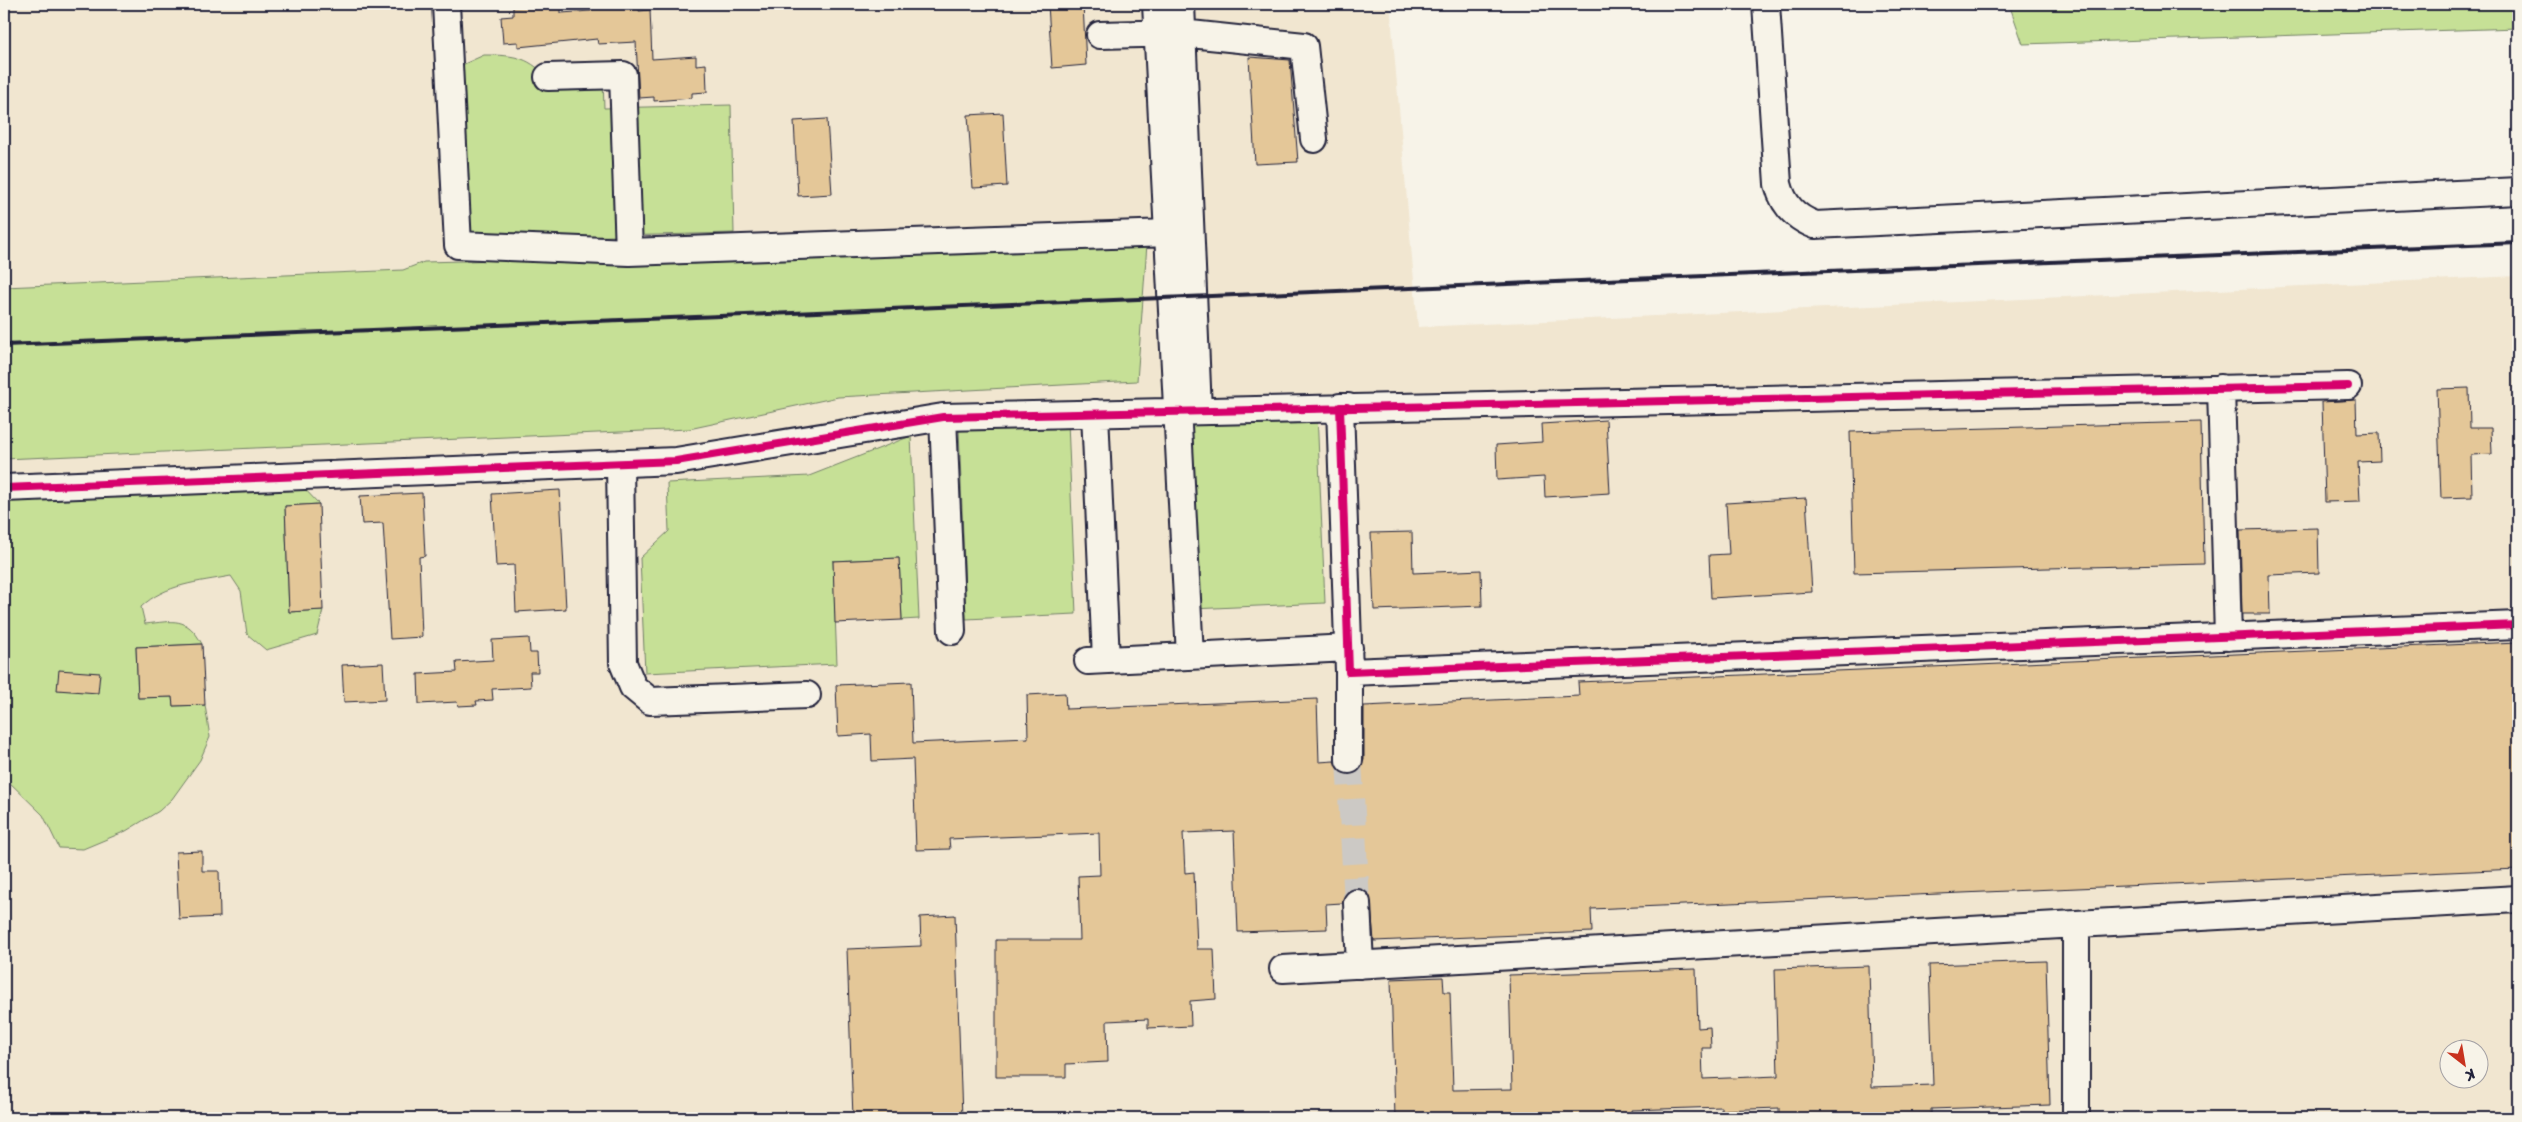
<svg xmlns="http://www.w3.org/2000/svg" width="2522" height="1122" font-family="Sriracha,sans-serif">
  <rect width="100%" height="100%" fill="#f7f3e8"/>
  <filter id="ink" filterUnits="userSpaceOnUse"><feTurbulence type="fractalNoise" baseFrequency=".02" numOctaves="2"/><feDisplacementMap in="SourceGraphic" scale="10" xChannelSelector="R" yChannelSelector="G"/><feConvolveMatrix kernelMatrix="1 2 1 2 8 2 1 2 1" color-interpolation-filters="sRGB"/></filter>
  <g filter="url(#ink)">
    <!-- built -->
    <path fill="#f1e6d0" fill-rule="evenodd" d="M4 4H1390L1418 327 2518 276V1118H4ZM2450 1050H2480V1080H2450Z"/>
    <!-- green -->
    <path fill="#c6e096" stroke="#748168" d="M2009 4H2518V28L2023 44Z
      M484 55C517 55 529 57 551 81L603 80 604 108 731 105 734 233 457 240 454 84 464 64Z
      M1147 244 1137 381 838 397 689 429 4 459V287L403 270 424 262Z
      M1317 412 1325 603 1192 609 1184 417Z
      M1068 422 1076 614 966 619 959 427Z
      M911 436 919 619 902 620 899 558 833 561 837 664 645 673 640 558 669 531 667 483 809 476Z
      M301 485 319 504 285 506 289 612 323 610 317 635 266 650 247 634 241 591 231 576C199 582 165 584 141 607L145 624C174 621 187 616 202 644L136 647 138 698 172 697 173 706 205 705 210 737 200 760 172 799 159 811 126 831 83 849 59 848 43 815 4 777V498Z"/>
    <!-- building -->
    <path fill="#e4c798" stroke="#22223b" d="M561 4V13L591 11V4H639V11L650 10 652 59 696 56V65L706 64 707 92 692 93V98L654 101V97L639 98 636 42 598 44 597 39 518 47V42L503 43 501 17 513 16V7Z
      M1048 4H1083L1086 65 1052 68Z
      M1249 57 1290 60 1298 162 1255 164Z
      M1003 113 1007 186 973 188 968 115Z
      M827 119 832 194 798 196 794 121Z
      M2469 388 2470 428H2491L2492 454 2471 455 2472 497 2441 498 2437 389Z
      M2356 400 2357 434 2379 433 2380 461 2358 462 2360 501 2325 502 2322 402Z
      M1606 420 1610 493 1545 497 1544 477 1497 480 1496 445 1542 442 1541 424Z
      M2201 422 2204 564 1854 573 1850 432Z
      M560 490 566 609 516 612 514 565 496 566 492 494Z
      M422 493 425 556 419 557 422 637 390 639 383 523 362 524 360 496Z
      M1806 498 1812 592 1711 598 1709 555 1729 554 1726 503Z
      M319 504 323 610 289 612 285 506Z
      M2318 528 2319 573 2269 575 2270 614H2242L2240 530Z
      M1412 532 1413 573 1481 570 1482 606 1374 610 1371 533Z
      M899 558 902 620 835 623 833 561Z
      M529 638 530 653H537L538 672H530L531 687 492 689 493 700 476 701 477 705 458 706 457 702 419 704 418 674 457 672 456 662 493 660 492 640Z
      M2518 642V869L1591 909 1592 932 1374 941 1370 895 1364 890 1357 888 1349 891 1344 897 1342 903 1326 904 1327 929 1238 932 1234 831 1183 833 1185 873 1194 872 1197 949H1214L1216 999 1190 1001 1191 1026 1148 1028V1019L1107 1021 1108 1062 1066 1064V1077H996V940H1080L1078 876 1100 875 1099 833 949 839 950 849 916 850 913 759 872 761 871 734 838 736 836 685 911 682 913 743 1028 738 1027 695 1065 693 1066 709 1317 699 1319 762 1334 761 1341 773 1349 775 1357 773 1364 760V706L1579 696 1578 682Z
      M202 644 205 705 173 706 172 697 138 698 136 647Z
      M383 663 385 700 344 702 342 665Z
      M59 670 100 673 98 693 57 690Z
      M202 851V871H219L220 917 179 919 176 852Z
      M955 915 962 1118H853L847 949 921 946 920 917Z
      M2046 961 2050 1105 1931 1109V1118H1779V1108L1721 1110V1107L1631 1110 1632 1118H1395L1391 979 1443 977 1444 992H1450L1453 1090 1512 1089 1509 975 1696 969 1698 1028 1710 1027 1711 1048H1702L1703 1079 1778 1076 1775 969 1869 966 1872 1087 1933 1085 1929 965Z"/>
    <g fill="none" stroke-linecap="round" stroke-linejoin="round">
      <!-- minor-tunnel -->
      <path stroke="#ccc9c5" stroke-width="26" stroke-dasharray="26 13" stroke-linecap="butt" d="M1349 760 1357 903"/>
      <defs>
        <path id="minor" d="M446 4 458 245 629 252 1169 233
          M1156 4 1190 656
          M1181 4 1198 411
          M1766 4 1778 184C1783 204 1794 217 1815 225L2518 191
          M1100 35 1181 33 1304 46 1314 139
          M548 77 623 75 629 252
          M2221 388 2228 637
          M1348 407H1340L1349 672 2518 625
          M1095 413 1106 660
          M943 417 952 631
          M620 463 623 663 633 687 650 701 807 695
          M4 488 676 461 943 417 2348 386
          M1088 661 1349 648
          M1349 672V760
          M1357 903 1360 965
          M1283 969 2518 899
          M2076 1118V924"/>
      </defs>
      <!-- minor casing -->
      <use href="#minor" stroke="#22223b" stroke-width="30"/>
      <!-- minor -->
      <use href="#minor" stroke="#f7f3e8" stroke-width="26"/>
      <!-- rail -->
      <path stroke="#22223b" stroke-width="4" d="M4 345 2518 243"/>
      <defs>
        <path id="cycleway" d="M1347 407H1340L1349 672 2518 625
          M4 488 676 461 943 417 2348 386"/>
      </defs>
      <!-- cycleway casing -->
      <use href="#cycleway" stroke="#f7f3e8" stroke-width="11"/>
      <!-- cycleway -->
      <use href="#cycleway" stroke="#d6006c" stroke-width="8"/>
    </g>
  </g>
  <!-- margin -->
  <rect width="2522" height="1122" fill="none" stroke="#f7f3e8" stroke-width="20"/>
  <rect x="10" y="10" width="2502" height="1102" fill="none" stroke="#22223b" stroke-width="2" filter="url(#ink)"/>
  <!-- north arrow -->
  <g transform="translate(2464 1064) rotate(149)"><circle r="24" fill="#f7f3e8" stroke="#a29fa3"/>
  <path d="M0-4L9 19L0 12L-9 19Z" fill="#c8321e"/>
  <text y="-8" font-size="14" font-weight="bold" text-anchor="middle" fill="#22223b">K</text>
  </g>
</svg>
